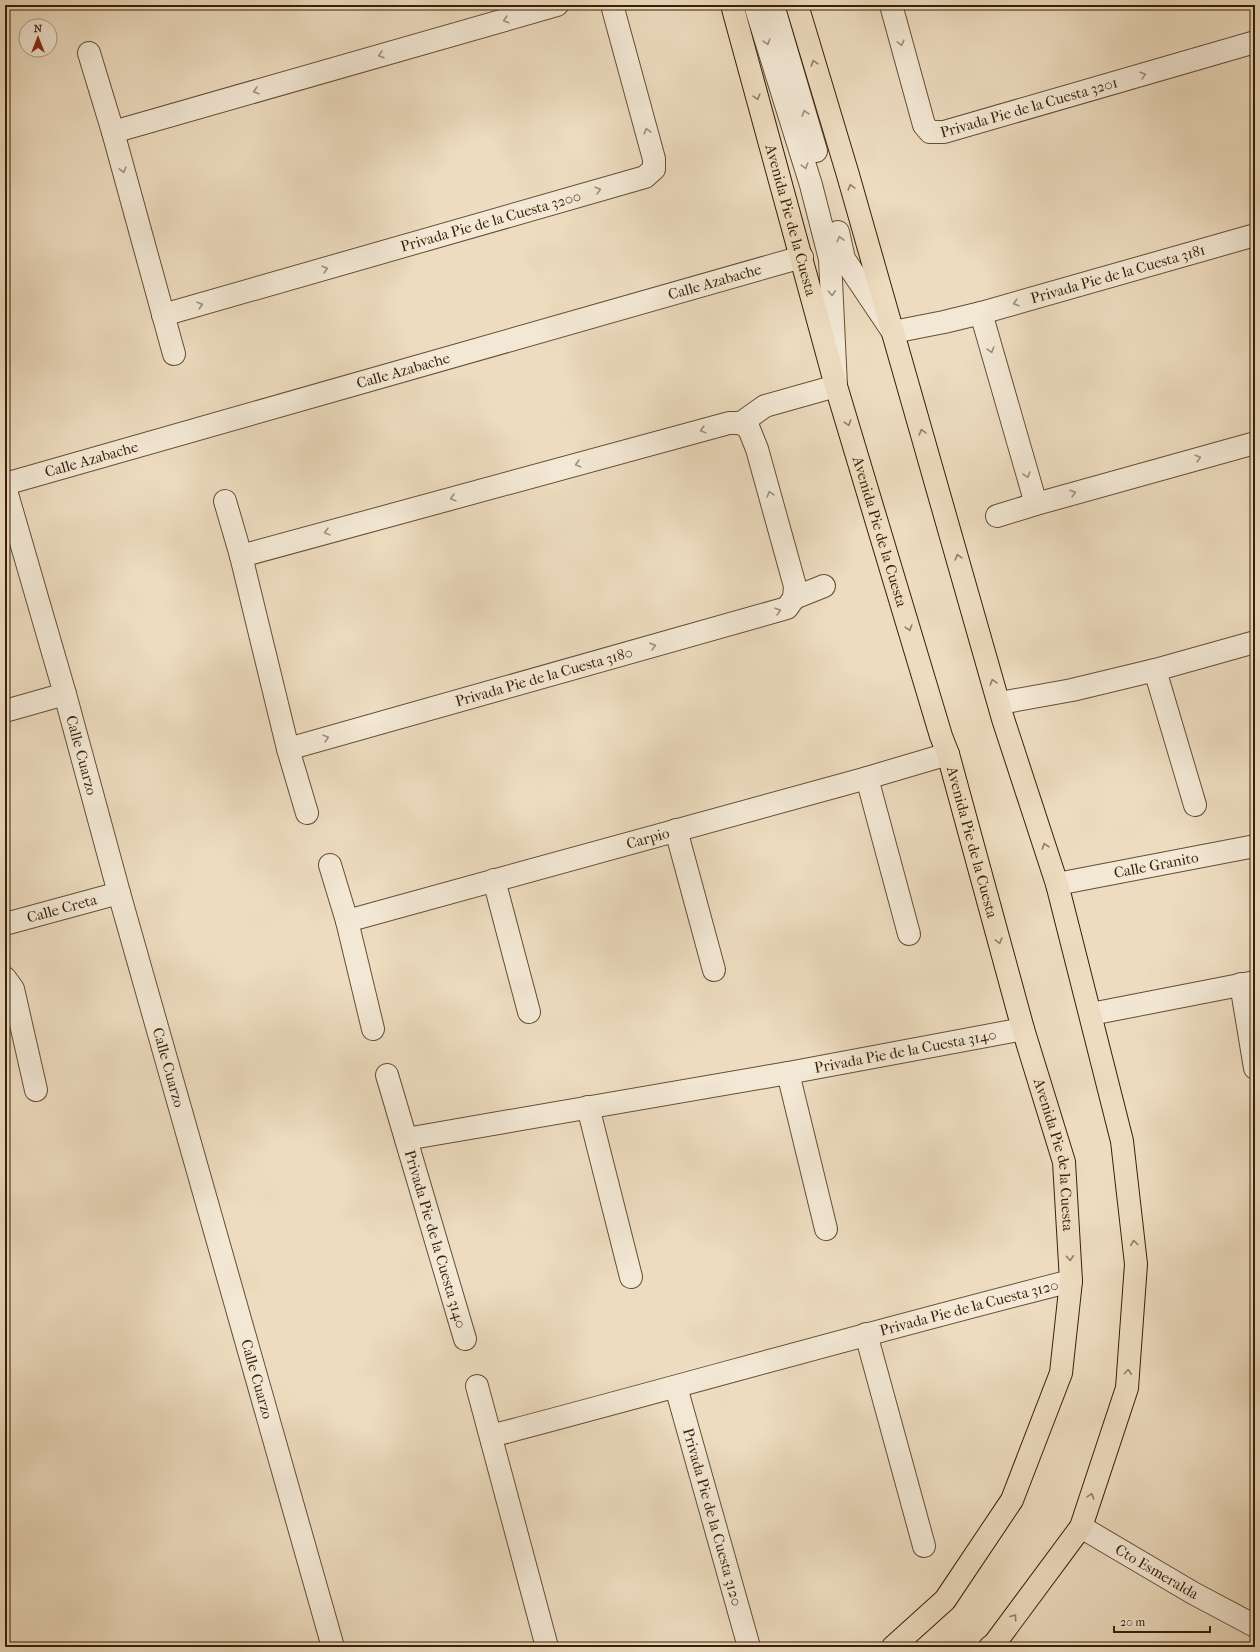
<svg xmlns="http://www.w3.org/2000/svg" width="1260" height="1652" font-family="'IM FELL French Canon',serif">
  <rect width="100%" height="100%" fill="#eddcbf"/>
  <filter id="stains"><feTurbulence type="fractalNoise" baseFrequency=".005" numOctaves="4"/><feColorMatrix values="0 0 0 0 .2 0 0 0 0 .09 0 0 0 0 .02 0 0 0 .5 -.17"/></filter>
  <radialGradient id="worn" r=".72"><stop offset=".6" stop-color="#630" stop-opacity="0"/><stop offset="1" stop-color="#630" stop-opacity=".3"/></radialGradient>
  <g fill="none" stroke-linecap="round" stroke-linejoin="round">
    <defs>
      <g id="minor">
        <path d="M773 5 816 151"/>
        <path id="s1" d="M891 5 924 125 930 132H944L1255 42"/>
        <path d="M89 53 113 132 174 354"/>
        <path d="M113 132 557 5"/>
        <path id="s2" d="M838 232 844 259 893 332 944 322 981 313 1255 235"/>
        <path d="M981 313 1036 504"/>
        <path id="s3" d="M163 315 645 177 654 169V159L612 5"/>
        <path id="s4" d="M5 484 802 257"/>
        <path id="s5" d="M5 487 65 694 119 893 333 1647"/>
        <path d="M225 501 241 556"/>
        <path d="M997 516 1036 504 1255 443"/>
        <path d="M794 598 824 586"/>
        <path d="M1155 670 1195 805"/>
        <path d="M1000 703 1072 690 1155 670 1255 642"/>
        <path d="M5 711 65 694"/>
        <path id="s6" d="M288 749 787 608 794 598 795 586 757 449 749 429 741 423"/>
        <path d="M867 778 909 934"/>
        <path d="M307 813 288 749 241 556 729 423H741L765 406 836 386 830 259 811 185 755 5"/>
        <path d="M676 830 714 970"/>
        <path d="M330 865 347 921 373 1029"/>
        <path d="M494 880 529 1012"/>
        <path id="s7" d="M1057 884 1255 846"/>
        <path id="s8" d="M347 921 867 778 948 754"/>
        <path id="s9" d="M5 924 119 893"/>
        <path d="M5 978 13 989 36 1090"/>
        <path d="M1241 984 1255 1068"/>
        <path d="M1091 1014 1255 982"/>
        <path d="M788 1073 826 1229"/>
        <path id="s10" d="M387 1075 465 1339"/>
        <path d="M588 1107 631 1277"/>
        <path id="s11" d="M406 1139 788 1073 1023 1029"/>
        <path d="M866 1334 924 1546"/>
        <path d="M477 1386 547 1647"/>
        <path id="s12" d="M676 1387 749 1647"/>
        <path id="s13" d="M491 1436C685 1385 877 1330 1071 1281"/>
        <path id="s14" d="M1081 1527 1193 1593 1255 1626"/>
      </g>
      <g id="major">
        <path id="s15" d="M732 5 836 386 941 736 948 754 1023 1029 1064 1162 1071 1281 1061 1373 1012 1500 945 1600 893 1647"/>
        <path d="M797 5 848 175 1003 719 1057 884 1122 1141 1136 1264 1127 1388 1081 1527 995 1643 990 1647"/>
      </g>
    </defs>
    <!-- minor casing -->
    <use href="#minor" stroke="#664e34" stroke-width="24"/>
    <!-- major casing -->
    <use href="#major" stroke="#391f05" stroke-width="24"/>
    <!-- minor -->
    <use href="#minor" stroke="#f3e8d5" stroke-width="22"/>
    <!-- major -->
    <use href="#major" stroke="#eddcbf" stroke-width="22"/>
  </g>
  <!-- one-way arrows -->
  <defs><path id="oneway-chevron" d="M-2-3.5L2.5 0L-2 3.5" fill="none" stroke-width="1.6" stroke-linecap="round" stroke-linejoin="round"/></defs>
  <g stroke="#9f8e77">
    <use href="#oneway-chevron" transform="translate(506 20) rotate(164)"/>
    <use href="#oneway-chevron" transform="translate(767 42) rotate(73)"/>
    <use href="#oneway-chevron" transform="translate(901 43) rotate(75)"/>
    <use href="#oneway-chevron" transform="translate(381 55) rotate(164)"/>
    <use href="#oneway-chevron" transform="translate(1143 75) rotate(-16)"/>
    <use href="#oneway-chevron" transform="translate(256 91) rotate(164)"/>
    <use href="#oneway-chevron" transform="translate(805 113) rotate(-106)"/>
    <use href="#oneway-chevron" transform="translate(647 131) rotate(-105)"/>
    <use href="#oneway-chevron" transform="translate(805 166) rotate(73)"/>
    <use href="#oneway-chevron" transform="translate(123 170) rotate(75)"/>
    <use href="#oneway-chevron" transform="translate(598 190) rotate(-16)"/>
    <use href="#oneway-chevron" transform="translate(840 239) rotate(-104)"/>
    <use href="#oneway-chevron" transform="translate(325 269) rotate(-16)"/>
    <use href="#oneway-chevron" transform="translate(832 293) rotate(87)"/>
    <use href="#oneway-chevron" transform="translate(1016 303) rotate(164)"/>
    <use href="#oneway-chevron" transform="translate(200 305) rotate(-16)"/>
    <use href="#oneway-chevron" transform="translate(991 350) rotate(74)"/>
    <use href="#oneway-chevron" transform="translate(703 430) rotate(165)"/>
    <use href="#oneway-chevron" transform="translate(1198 458) rotate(-16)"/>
    <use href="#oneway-chevron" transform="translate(578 464) rotate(165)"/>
    <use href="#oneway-chevron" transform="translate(1027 475) rotate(74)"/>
    <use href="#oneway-chevron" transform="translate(1073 493) rotate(-16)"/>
    <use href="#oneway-chevron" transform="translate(770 494) rotate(-106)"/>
    <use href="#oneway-chevron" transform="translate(453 498) rotate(165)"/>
    <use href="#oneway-chevron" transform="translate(327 532) rotate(165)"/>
    <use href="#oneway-chevron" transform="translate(778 611) rotate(-16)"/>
    <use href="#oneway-chevron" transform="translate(653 646) rotate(-16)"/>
    <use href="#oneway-chevron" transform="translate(326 738) rotate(-16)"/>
  </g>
  <g stroke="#937e62">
    <use href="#oneway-chevron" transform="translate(814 63) rotate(-107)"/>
    <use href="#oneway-chevron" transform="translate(757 97) rotate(74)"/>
    <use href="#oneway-chevron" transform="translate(851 187) rotate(-105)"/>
    <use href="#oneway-chevron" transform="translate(848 423) rotate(73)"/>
    <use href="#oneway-chevron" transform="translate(922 432) rotate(-106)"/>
    <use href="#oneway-chevron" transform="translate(958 557) rotate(-106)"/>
    <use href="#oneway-chevron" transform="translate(909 628) rotate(73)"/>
    <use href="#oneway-chevron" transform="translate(993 682) rotate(-106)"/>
    <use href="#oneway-chevron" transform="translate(1045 846) rotate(-108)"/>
    <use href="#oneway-chevron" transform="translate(999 941) rotate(75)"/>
    <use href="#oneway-chevron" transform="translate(1134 1243) rotate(-97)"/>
    <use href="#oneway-chevron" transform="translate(1070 1258) rotate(86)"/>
    <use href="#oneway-chevron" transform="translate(1128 1372) rotate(-86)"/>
    <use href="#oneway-chevron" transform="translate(1091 1496) rotate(-72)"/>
    <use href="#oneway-chevron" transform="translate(1014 1617) rotate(-54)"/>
  </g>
  <g text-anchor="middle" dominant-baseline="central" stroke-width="3" stroke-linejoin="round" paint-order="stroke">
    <!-- street labels -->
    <g font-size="15" fill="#391f05" stroke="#f3e8d5">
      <text stroke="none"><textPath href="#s1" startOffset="236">Privada Pie de la Cuesta 3201</textPath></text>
      <text stroke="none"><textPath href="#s15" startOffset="223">Avenida Pie de la Cuesta</textPath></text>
      <text stroke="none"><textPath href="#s3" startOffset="341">Privada Pie de la Cuesta 3200</textPath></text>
      <text stroke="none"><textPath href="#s2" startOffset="348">Privada Pie de la Cuesta 3181</textPath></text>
      <text stroke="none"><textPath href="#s4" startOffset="738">Calle Azabache</textPath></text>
      <text stroke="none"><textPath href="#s4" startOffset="414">Calle Azabache</textPath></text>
      <text stroke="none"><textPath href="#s4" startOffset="90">Calle Azabache</textPath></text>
      <text stroke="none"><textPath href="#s15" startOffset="547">Avenida Pie de la Cuesta</textPath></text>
      <text stroke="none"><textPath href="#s6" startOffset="266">Privada Pie de la Cuesta 3180</textPath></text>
      <text stroke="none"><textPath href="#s5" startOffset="279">Calle Cuarzo</textPath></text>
      <text stroke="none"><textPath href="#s8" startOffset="312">Carpio</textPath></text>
      <text stroke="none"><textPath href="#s15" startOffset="871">Avenida Pie de la Cuesta</textPath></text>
      <text stroke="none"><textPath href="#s7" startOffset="101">Calle Granito</textPath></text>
      <text stroke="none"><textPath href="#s9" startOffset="59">Calle Creta</textPath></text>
      <text stroke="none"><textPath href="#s11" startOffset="507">Privada Pie de la Cuesta 3140</textPath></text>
      <text stroke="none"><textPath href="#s5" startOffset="603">Calle Cuarzo</textPath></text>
      <text stroke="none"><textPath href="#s15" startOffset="1195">Avenida Pie de la Cuesta</textPath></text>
      <text stroke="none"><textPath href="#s10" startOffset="171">Privada Pie de la Cuesta 3140</textPath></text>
      <text stroke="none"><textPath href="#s13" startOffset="495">Privada Pie de la Cuesta 3120</textPath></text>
      <text stroke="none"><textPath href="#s5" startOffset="927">Calle Cuarzo</textPath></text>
      <text stroke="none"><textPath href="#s12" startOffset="135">Privada Pie de la Cuesta 3120</textPath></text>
      <text stroke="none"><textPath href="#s14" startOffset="88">Cto Esmeralda</textPath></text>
    </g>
  </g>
  <!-- margin -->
  <rect width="1260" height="1652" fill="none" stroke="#eddcbf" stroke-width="20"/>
  <rect x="6" y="6" width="1248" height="1640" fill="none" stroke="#391f05" stroke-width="2"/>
  <rect x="10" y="10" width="1240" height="1632" fill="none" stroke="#391f05"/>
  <!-- north arrow -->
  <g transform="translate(38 38)"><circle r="19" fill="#f3e8d5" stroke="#a99882"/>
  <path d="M0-3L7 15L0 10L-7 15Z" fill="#8f2418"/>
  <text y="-6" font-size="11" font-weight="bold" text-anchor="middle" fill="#391f05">N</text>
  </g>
  <!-- scale -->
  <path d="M1114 1626v6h96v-6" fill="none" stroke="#391f05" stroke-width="2"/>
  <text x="1120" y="1626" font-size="12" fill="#391f05" stroke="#f3e8d5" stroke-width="3" paint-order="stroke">20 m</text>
  <rect width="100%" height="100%" filter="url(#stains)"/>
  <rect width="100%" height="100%" fill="url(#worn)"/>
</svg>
